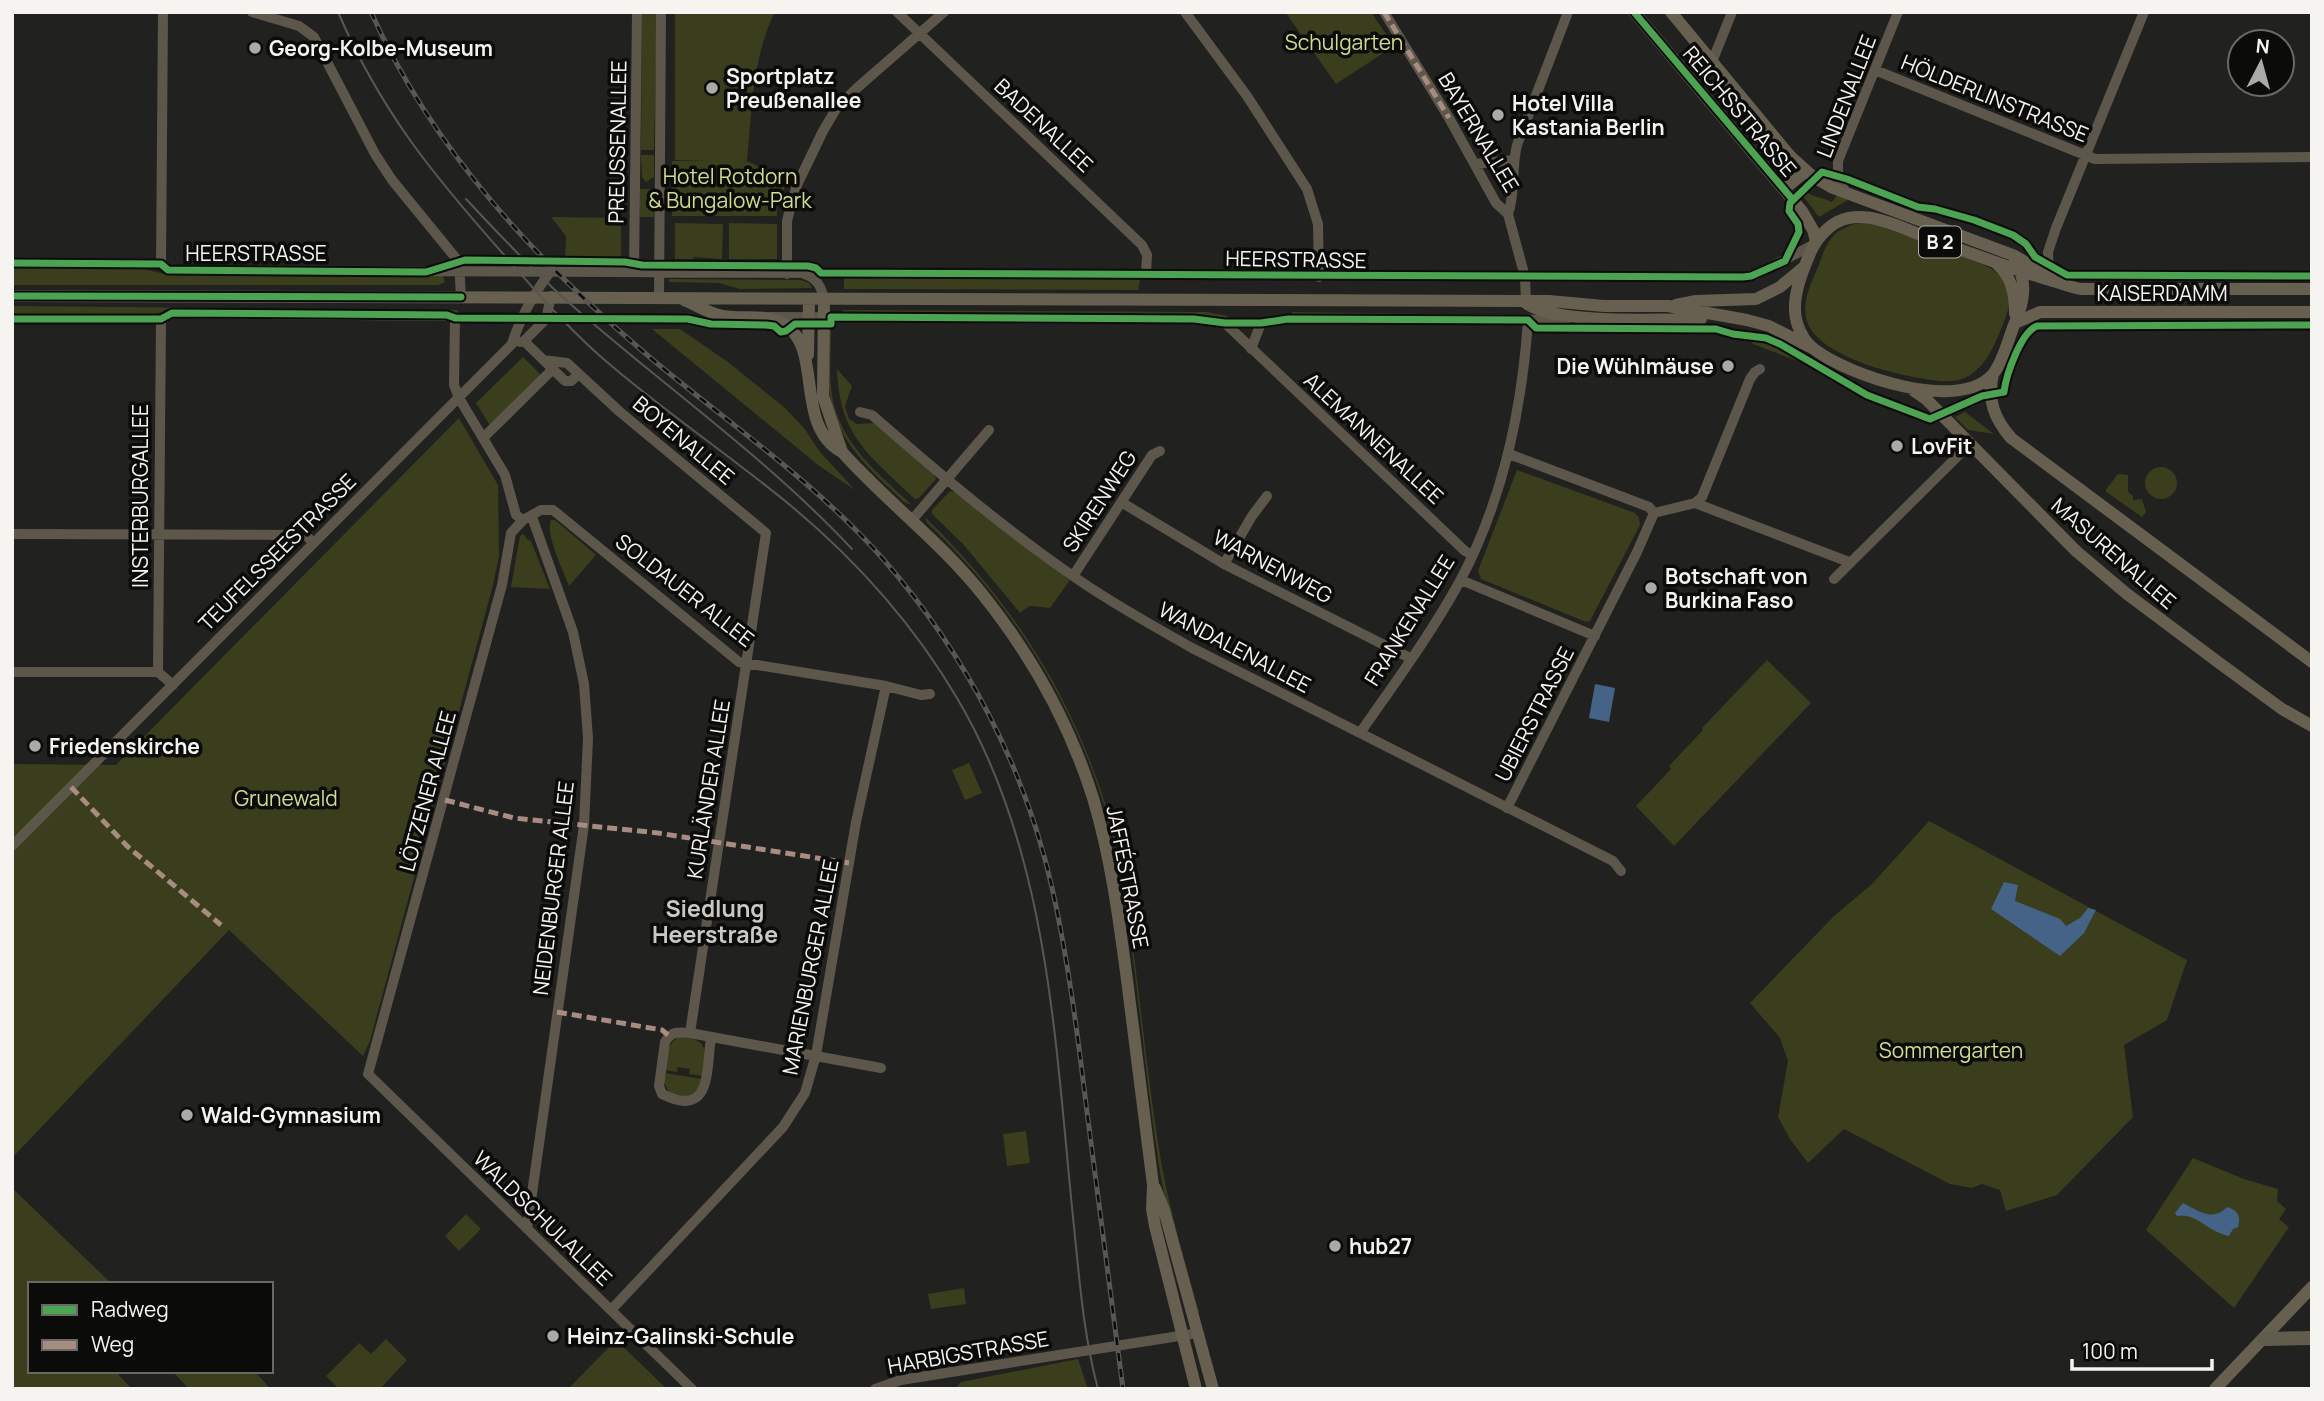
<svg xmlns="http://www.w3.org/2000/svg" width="2324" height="1401" font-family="Manrope,sans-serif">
  <rect width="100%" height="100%" fill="#21211f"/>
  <!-- green -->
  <path fill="#3a3e1c" d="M675 12H775C752 58 752 110 747 161L675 160Z
    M1371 12 1394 46 1336 84 1286 13Z
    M642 13 657 14 654 150H641Z
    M641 155H654V177L646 182 642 177Z
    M744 160 788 179 777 207V216H672V161Z
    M640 189H654V217H640Z
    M1806 192C1816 198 1822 197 1832 202L1837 195 1848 200 1819 217 1802 195Z
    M551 217 621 218V260L565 259 566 236Z
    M1864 222 1879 225 1984 265C1994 270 2003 275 2007 286 2013 300 2007 314 2002 327 1990 356 1977 385 1940 381 1904 377 1842 363 1816 336 1796 315 1808 290 1818 267 1822 256 1826 243 1835 234 1843 227 1853 224 1864 222Z
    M675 223 723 224 722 259 693 257V259H675Z
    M729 223 777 224V259H729Z
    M12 266 136 267 165 274 443 275 445 282 438 285H12Z
    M844 277 1139 278 1140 280 1138 290 844 289Z
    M669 279 801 280 809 283 812 288 740 289 719 283 669 282Z
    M12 306 458 310V316L448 313 167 309 153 316H12Z
    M843 310 1206 312 1228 316 1226 319 1194 315 843 313Z
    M1292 312 1554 316 1292 315Z
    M652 329H680L728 362 785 408 804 428 820 452 855 490 818 465Z
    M829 330H831C831 352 829 375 832 396 841 445 878 473 912 505L904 502C872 471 837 443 830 396 826 375 829 352 829 330Z
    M1750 338 1769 340 1816 368 1753 344Z
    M523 357 542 376 491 427 476 403Z
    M837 369 852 386 845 406 849 419 857 424 874 423 934 474 936 479 919 498 915 499C870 456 839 436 837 369Z
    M1965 412 1994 434 1968 430 1955 417Z
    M459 418 498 485 499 556 493 585 370 1041 363 1056 229 930 12 1158V764L116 765Z
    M2145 483a16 16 0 1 1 32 0a16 16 0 1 1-32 0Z
    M1517 470 1635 513 1639 518 1640 525 1590 621 1586 622 1481 579 1478 571Z
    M2118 474 2128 475V492L2133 496V500L2142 499 2146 512 2142 517 2105 491Z
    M950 491 955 492 1070 580 1050 608 1029 606 1020 613 963 544 932 514V510Z
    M925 517C1021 610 1082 712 1116 841H1114C1084 719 1018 608 927 523Z
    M551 520H555L596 555 569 586C563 570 545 534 551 520Z
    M523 534 528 540 531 541 550 589 511 587 520 536Z
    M1767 660 1811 703 1674 846 1636 806 1671 769 1669 766 1703 730 1702 728Z
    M969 763 982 793 965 800 952 770Z
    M1929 821 2187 960 2167 1020 2124 1045 2133 1117 2057 1195 2006 1211 2000 1190 1982 1184 1972 1188 1950 1184 1844 1129 1808 1163 1790 1139 1778 1117 1788 1061 1780 1038 1750 1003 1834 916 1872 884Z
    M1116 853H1119C1137 955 1144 1059 1161 1161 1170 1212 1185 1262 1199 1312H1196C1183 1265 1168 1219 1160 1172 1143 1066 1137 958 1116 853Z
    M681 1036C710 1041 706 1050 703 1076L689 1074 690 1069 678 1067 677 1072 664 1070C667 1055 666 1043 681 1036Z
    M664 1073 703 1079 699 1090 687 1098 669 1093 663 1080Z
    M1026 1131 1030 1163 1007 1166 1003 1134Z
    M2193 1158 2244 1179 2278 1189 2277 1201 2286 1209 2279 1219 2289 1227 2234 1308 2146 1230Z
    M12 1188 112 1284H30V1371H115L132 1389H12Z
    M466 1214 481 1229 459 1251 445 1236Z
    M964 1288 966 1304 931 1309 928 1294Z
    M386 1339 407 1360 380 1389H339L326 1376 359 1343 371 1354Z
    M616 1340 667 1389H568Z
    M1078 1359 1088 1389H955L961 1382Z
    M172 1371H254L271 1389H189Z"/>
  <!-- water -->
  <path fill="#456387" d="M1595 684 1615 688 1609 722 1589 718Z
    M2004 882 2018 885 2015 901 2060 919 2066 926 2080 918 2088 908 2096 910 2084 933 2060 956 1991 909Z
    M2183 1203C2199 1211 2212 1222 2227 1207 2238 1210 2241 1217 2238 1227L2233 1229 2229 1236C2208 1232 2196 1212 2177 1216L2175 1213Z"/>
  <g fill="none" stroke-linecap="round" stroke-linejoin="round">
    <!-- minor -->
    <path stroke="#5c574a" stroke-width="10" d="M252 12 299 26 314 37 375 154 392 180 459 262 461 297
      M897 12 1142 245 1147 255 1146 274
      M1185 12 1247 96 1307 189 1318 224 1319 277
      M1384 12 1449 118 1496 203 1508 214 1525 277 1526 303
      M1875 70 2095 159 2312 157
      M1691 80 1712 62 1732 12
      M1475 164 1514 160
      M1846 193 1838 177V161L1898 12
      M1508 214C1516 192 1511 168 1517 145L1568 12
      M12 263 161 264 168 270 1743 277 1757 274 1815 244
      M161 264 163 12
      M634 272 637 12
      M787 274V221L791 205 797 185 823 131 836 109 857 88 944 12
      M804 274C817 278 822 287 824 300
      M2049 275 2048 252 2056 228 2144 12
      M659 298 661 12
      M770 317 1194 319 1225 323H1261L1288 319 1566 320
      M12 319H161L172 313 452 316 455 318 454 385 459 398 505 475 516 515 523 520
      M1225 323 1465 551 1472 555
      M524 341 565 381H571L579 374
      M520 342 524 341 546 319 551 296
      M1251 349 1261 323
      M543 360 567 363 620 412 766 533 690 1033
      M860 412 872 415C936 471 1002 527 1073 576 1111 603 1152 625 1192 648L1613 861 1621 871
      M483 438 552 370
      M1509 454 1649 507 1654 513
      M1121 502 1224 564 1410 658
      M1695 503 1849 562
      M1654 513 1695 503 1702 497 1750 379 1755 372 1760 369
      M912 520 989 430
      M12 534 306 535 313 543
      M1224 564 1252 516 1267 496
      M1073 576 1152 455 1160 451
      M1834 579 1970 444
      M1461 580 1595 636
      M12 672H158L173 685
      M158 672 161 319
      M1360 733C1394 684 1431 634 1460 581 1503 500 1522 410 1528 320
      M1507 808 1637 552 1654 513
      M12 846 512 344C520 317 533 295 550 272
      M711 1037C706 1071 712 1119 662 1094L659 1086 665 1042C671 1031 678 1032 690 1033L881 1068
      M527 1229 584 825 588 738 584 684 573 632 532 517
      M611 1310 783 1127 805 1093 816 1055 856 822 886 686
      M692 1389 368 1074 502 585 511 533 523 520 541 510H553L739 662 886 686 921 695 930 694
      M875 1389 901 1380 1198 1333"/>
    <!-- major -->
    <path stroke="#676051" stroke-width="12" d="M1634 12 1802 211 1813 230 1816 241
      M1671 12 1790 156 1812 176 1833 188 2013 255 2051 277
      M1784 189 1806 171
      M2013 255C2028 279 2025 301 2014 325 2008 340 2003 362 1993 374 1959 414 1847 375 1814 349 1806 343 1800 333 1797 323 1790 300 1802 272 1811 251 1818 236 1832 221 1849 218 1876 213 1906 230 1931 239 1969 253 2007 267 2046 279 2058 282 2069 287 2081 289H2312
      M1997 264C2012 277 2015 294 2015 314
      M12 296 1549 301 1604 306H1668L1747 320 1769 326 1812 348
      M684 300C696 305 707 312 719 315 743 321 767 311 788 327 822 353 795 427 842 452 887 502 941 542 983 595 1031 655 1070 725 1093 798 1111 858 1119 919 1127 980 1136 1048 1144 1117 1153 1185L1152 1209 1155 1226 1196 1389
      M824 300 823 396 842 452
      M1526 303C1555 325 1663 319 1701 319
      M1676 305 1696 301 1756 299 1780 287 1804 267
      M2015 323 2040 312H2312
      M808 355 809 299
      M1993 374C1987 400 1994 418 2011 438L2312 662
      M1913 390 1926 399 2076 551 2127 594 2218 662 2282 709 2312 726
      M1155 1188 1164 1210 1213 1389
      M2215 1389 2312 1287"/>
    <!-- highway -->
    <path stroke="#625c4d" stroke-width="14" d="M2264 1339 2312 1338"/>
    <!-- tram -->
    <path stroke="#595751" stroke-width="2" d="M338 12C381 112 434 176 505 256 540 296 573 334 614 368 671 416 733 458 790 505 855 559 914 625 957 698 1049 853 1055 1042 1073 1217 1079 1274 1083 1334 1098 1389
      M466 199C499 234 532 270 567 301 662 385 766 457 852 549"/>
    <defs>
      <path id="rail" d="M371 12C433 151 538 263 653 360 731 425 816 483 883 559 966 654 1026 769 1053 892 1069 965 1078 1038 1087 1112 1099 1204 1111 1296 1123 1389"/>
    </defs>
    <!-- rail casing -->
    <use href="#rail" stroke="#595751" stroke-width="5"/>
    <!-- rail -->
    <use href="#rail" stroke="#0b0b09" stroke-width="2.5" stroke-dasharray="8" stroke-linecap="butt"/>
    <!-- quiet -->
    <path stroke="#a88b81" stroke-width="5" stroke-dasharray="10 5" stroke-linecap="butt" d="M1384 12 1449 118
      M71 787 127 846 221 925
      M445 800 514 818 658 833 849 863
      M557 1012 662 1030 668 1035"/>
    <defs>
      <path id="cycleway" d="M1634 12 1793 200
        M12 263 161 264 168 270 426 272 465 260 625 262 642 265 808 266 816 268 821 273 1743 277 1751 276 1785 261 1799 232 1798 224 1789 211 1790 203 1822 172 1847 179 1918 207 1935 209 1974 220 2013 235 2026 244 2035 257 2067 275 2312 276
        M12 296 461 297
        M12 319H161L172 313 447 315 455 318 688 319 711 324 766 325 774 326 781 332 786 331 795 324H831V317L1194 319 1225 323H1261L1288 319 1528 320 1536 328 1716 329 1733 334 1766 338 1780 344 1867 395 1930 419 1982 396 2004 392C2006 375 2021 332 2037 326L2312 325"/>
    </defs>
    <!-- cycleway casing -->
    <use href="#cycleway" stroke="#0b0b09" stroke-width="11"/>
    <!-- cycleway -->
    <use href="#cycleway" stroke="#4ca352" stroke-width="7"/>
  </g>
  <!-- markers -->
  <g fill="#abaaa8" stroke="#0b0b09" stroke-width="2.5">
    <circle cx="255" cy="48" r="7"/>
    <circle cx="712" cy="88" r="7"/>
    <circle cx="1498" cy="115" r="7"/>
    <circle cx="1728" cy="366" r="7"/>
    <circle cx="1897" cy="446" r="7"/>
    <circle cx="1651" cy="588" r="7"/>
    <circle cx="35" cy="746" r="7"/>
    <circle cx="187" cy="1115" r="7"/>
    <circle cx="1335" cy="1246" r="7"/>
    <circle cx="553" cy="1336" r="7"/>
  </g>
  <g text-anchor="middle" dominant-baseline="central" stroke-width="7" stroke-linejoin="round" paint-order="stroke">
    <!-- shield labels -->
    <rect fill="#0b0b09" stroke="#afaeab" stroke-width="2" x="1919" y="226.5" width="42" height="31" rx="5"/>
    <g font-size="19" font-weight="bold" fill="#f5f4f1">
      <text x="1940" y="242">B 2</text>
    </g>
    <!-- park labels -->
    <g font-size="21" fill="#d2dc8c" stroke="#0b0b09">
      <text x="1344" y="42">Schulgarten</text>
      <text x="730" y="176">Hotel Rotdorn<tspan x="730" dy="24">&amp; Bungalow-Park</tspan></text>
      <text x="286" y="798">Grunewald</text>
      <text x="1951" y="1050">Sommergarten</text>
    </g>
    <!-- poi labels -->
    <g font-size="21" font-weight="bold" fill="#f5f4f1" stroke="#0b0b09" text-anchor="start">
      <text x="269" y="48">Georg-Kolbe-Museum</text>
      <text x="726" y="76">Sportplatz<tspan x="726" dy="24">Preußenallee</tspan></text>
      <text x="1512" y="103">Hotel Villa<tspan x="1512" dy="24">Kastania Berlin</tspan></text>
      <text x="1714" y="366" text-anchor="end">Die Wühlmäuse</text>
      <text x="1911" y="446">LovFit</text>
      <text x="1665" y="576">Botschaft von<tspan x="1665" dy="24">Burkina Faso</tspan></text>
      <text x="49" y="746">Friedenskirche</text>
      <text x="201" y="1115">Wald-Gymnasium</text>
      <text x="1349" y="1246">hub27</text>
      <text x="567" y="1336">Heinz-Galinski-Schule</text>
    </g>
    <!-- street labels -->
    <g font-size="21" fill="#f5f4f1" stroke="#0b0b09">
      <text transform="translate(1846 96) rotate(-69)">LINDENALLEE</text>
      <text transform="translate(1995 98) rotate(22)">HÖLDERLINSTRASSE</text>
      <text transform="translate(1740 111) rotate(50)">REICHSSTRASSE</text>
      <text transform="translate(1044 125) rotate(43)">BADENALLEE</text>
      <text transform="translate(1479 132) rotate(59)">BAYERNALLEE</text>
      <text transform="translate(617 142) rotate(-89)">PREUSSENALLEE</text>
      <text x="256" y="253">HEERSTRASSE</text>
      <text transform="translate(1296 259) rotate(1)">HEERSTRASSE</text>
      <text x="2162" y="293">KAISERDAMM</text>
      <text transform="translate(1374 438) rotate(43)">ALEMANNENALLEE</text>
      <text transform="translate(684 440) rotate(40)">BOYENALLEE</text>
      <text transform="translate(140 496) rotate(-90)">INSTERBURGALLEE</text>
      <text transform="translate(1099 501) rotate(-57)">SKIRENWEG</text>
      <text transform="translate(277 552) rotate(-45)">TEUFELSSEESTRASSE</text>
      <text transform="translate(2114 553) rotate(41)">MASURENALLEE</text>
      <text transform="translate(1273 566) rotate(28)">WARNENWEG</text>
      <text transform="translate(685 590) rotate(38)">SOLDAUER ALLEE</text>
      <text transform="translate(1409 620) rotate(-58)">FRANKENALLEE</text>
      <text transform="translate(1235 647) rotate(28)">WANDALENALLEE</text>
      <text transform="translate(1534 714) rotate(-63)">UBIERSTRASSE</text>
      <text transform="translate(708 789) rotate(-81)">KURLÄNDER ALLEE</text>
      <text transform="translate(427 791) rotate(-75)">LÖTZENER ALLEE</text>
      <text transform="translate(1128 877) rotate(79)">JAFFÉSTRASSE</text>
      <text transform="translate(553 888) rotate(-83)">NEIDENBURGER ALLEE</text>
      <text transform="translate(810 967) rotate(-79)">MARIENBURGER ALLEE</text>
      <text transform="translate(543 1218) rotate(44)">WALDSCHULALLEE</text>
      <text transform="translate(968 1352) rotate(-10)">HARBIGSTRASSE</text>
    </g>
    <!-- neighbourhood labels -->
    <g font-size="23" font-weight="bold" fill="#c9c8c2" stroke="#0b0b09">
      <text x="715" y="908">Siedlung<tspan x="715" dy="26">Heerstraße</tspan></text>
    </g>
  </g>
  <!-- border -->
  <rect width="2324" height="1401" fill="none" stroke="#f5f4f1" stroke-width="28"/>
  <!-- legend -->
  <rect x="28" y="1282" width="245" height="91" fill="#0b0b09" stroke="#696866" stroke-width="2"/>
  <rect x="42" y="1305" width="35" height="10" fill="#4ca352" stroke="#696866" stroke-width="2"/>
  <text x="91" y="1317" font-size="21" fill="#f5f4f1">Radweg</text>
  <rect x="42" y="1340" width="35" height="10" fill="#a88b81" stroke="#696866" stroke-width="2"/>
  <text x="91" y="1352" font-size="21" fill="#f5f4f1">Weg</text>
  <!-- north arrow -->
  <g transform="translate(2261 63) rotate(6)"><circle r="33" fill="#0b0b09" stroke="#696866" stroke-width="2"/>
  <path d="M0-5L12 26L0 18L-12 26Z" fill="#abaaa8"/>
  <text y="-10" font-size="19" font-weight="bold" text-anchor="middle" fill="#f5f4f1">N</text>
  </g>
  <!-- scale -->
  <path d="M2072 1359v10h140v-10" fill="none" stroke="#f5f4f1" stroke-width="3.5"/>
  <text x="2082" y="1359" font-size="21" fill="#f5f4f1" stroke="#0b0b09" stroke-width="5" paint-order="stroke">100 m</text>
</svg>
